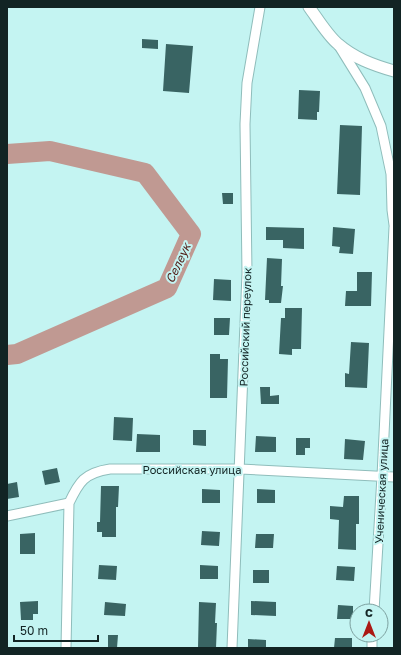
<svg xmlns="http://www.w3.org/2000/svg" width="401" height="655" font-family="'Golos Text',sans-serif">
  <rect width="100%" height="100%" fill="#c4f4f2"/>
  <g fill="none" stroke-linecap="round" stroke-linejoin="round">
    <!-- river -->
    <path stroke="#c09992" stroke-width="20" d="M7 154 50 151 145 173 191 234 167 288 17 354 7 355"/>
  </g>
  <!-- building -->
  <path fill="#396463" d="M142 39 158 40V49L142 48Z
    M166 44 193 46 189 93 163 91Z
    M299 90 320 91 319 112H317V120L298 119Z
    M340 125 362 126 360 195 337 194Z
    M222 193H233V204H223Z
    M266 227 304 228V249L283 248V240H266Z
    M333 227 355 229 353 254 339 253 340 247 332 246Z
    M267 258 282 259 281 286H283L281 303H269V300H265Z
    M357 272H372L371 306H345L346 291H357Z
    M214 279 231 280V301L213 300Z
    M285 308H302L301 349H292V355L279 354 281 318H285Z
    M214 318H230L229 335H214Z
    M351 342 369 343 367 388 345 387V373L349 374Z
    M210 354H220V359H228L227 398H210Z
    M260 387H270V396L279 395V404H261Z
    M114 417 133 418 132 441 113 440Z
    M193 430H206V446L193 445Z
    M137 434 160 435V452H136Z
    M256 436 276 437V452H255Z
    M296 438H310V448H305V455H296Z
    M345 439 365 441 363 460 344 459Z
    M57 468 60 482 45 485 42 471Z
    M17 482 19 497 7 499V484Z
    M101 486H119L118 507H116V537H102V532H97V522H100Z
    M202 489 220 490V503H202Z
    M257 489 275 490V503H257Z
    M344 496H359V524H356V550L338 549 339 520 330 519V506L343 507Z
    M202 531 220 532 219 546 201 545Z
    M35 533V554H20V534Z
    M256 534H274L273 548H255Z
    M99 565 117 566 116 580 98 579Z
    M200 565 218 566V579H200Z
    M337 566 355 567 354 581 336 580Z
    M253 570H269V583H253Z
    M38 601V614H33V620H21L20 602Z
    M251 601 276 602V616L251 615Z
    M105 602 126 604 125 616 104 615Z
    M199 602 216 603 215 623H217L216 648H198Z
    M338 605 353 606V619H337Z
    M108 635H118L117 648H108Z
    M335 638H352V648H334Z
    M248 639 266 640V648H248Z"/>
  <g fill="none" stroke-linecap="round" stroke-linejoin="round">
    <defs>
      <path id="minor" d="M339 46 365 88 381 126 391 174 392 210 394 225
        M7 516 69 503C79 482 84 473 110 469H240L394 477
        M374 611 382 476 394 227
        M66 648 69 503
        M232 648 247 273 245 124 247 83 260 7
        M372 648V635"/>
      <path id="tertiary" d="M309 7C317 18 328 36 338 44 354 58 373 65 394 71"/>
    </defs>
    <!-- minor casing -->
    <use href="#minor" stroke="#8fbdbb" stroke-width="11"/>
    <!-- tertiary casing -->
    <use href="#tertiary" stroke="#8fbdbb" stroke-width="13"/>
    <!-- minor -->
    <use href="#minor" stroke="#fff" stroke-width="9"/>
    <!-- tertiary -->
    <use href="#tertiary" stroke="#fff" stroke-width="11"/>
  </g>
  <g text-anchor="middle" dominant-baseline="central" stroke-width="4" stroke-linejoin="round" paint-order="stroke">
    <!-- street labels -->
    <g font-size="11" fill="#122424" stroke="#c4f4f2">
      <text transform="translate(245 327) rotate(-88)">Российский переулок</text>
      <text x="192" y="469">Российская улица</text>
      <text transform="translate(381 491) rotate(-87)">Ученическая улица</text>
    </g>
    <!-- water labels -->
    <g font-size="12" font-style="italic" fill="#54201a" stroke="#c4f4f2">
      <text transform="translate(178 263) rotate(-65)">Селеук</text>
    </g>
  </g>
  <!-- border -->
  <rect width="401" height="655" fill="none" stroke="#122424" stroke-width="16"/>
  <!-- north arrow -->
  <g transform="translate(369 623)"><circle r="19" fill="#c4f4f2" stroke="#7da1a0"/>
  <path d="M0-3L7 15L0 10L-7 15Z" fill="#ab1914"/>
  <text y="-6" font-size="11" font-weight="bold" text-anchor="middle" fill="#122424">С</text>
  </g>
  <!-- scale -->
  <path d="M14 635v6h84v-6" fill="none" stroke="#122424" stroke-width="2"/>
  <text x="20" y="635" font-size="12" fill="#122424" stroke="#c4f4f2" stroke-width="3" paint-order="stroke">50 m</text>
</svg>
